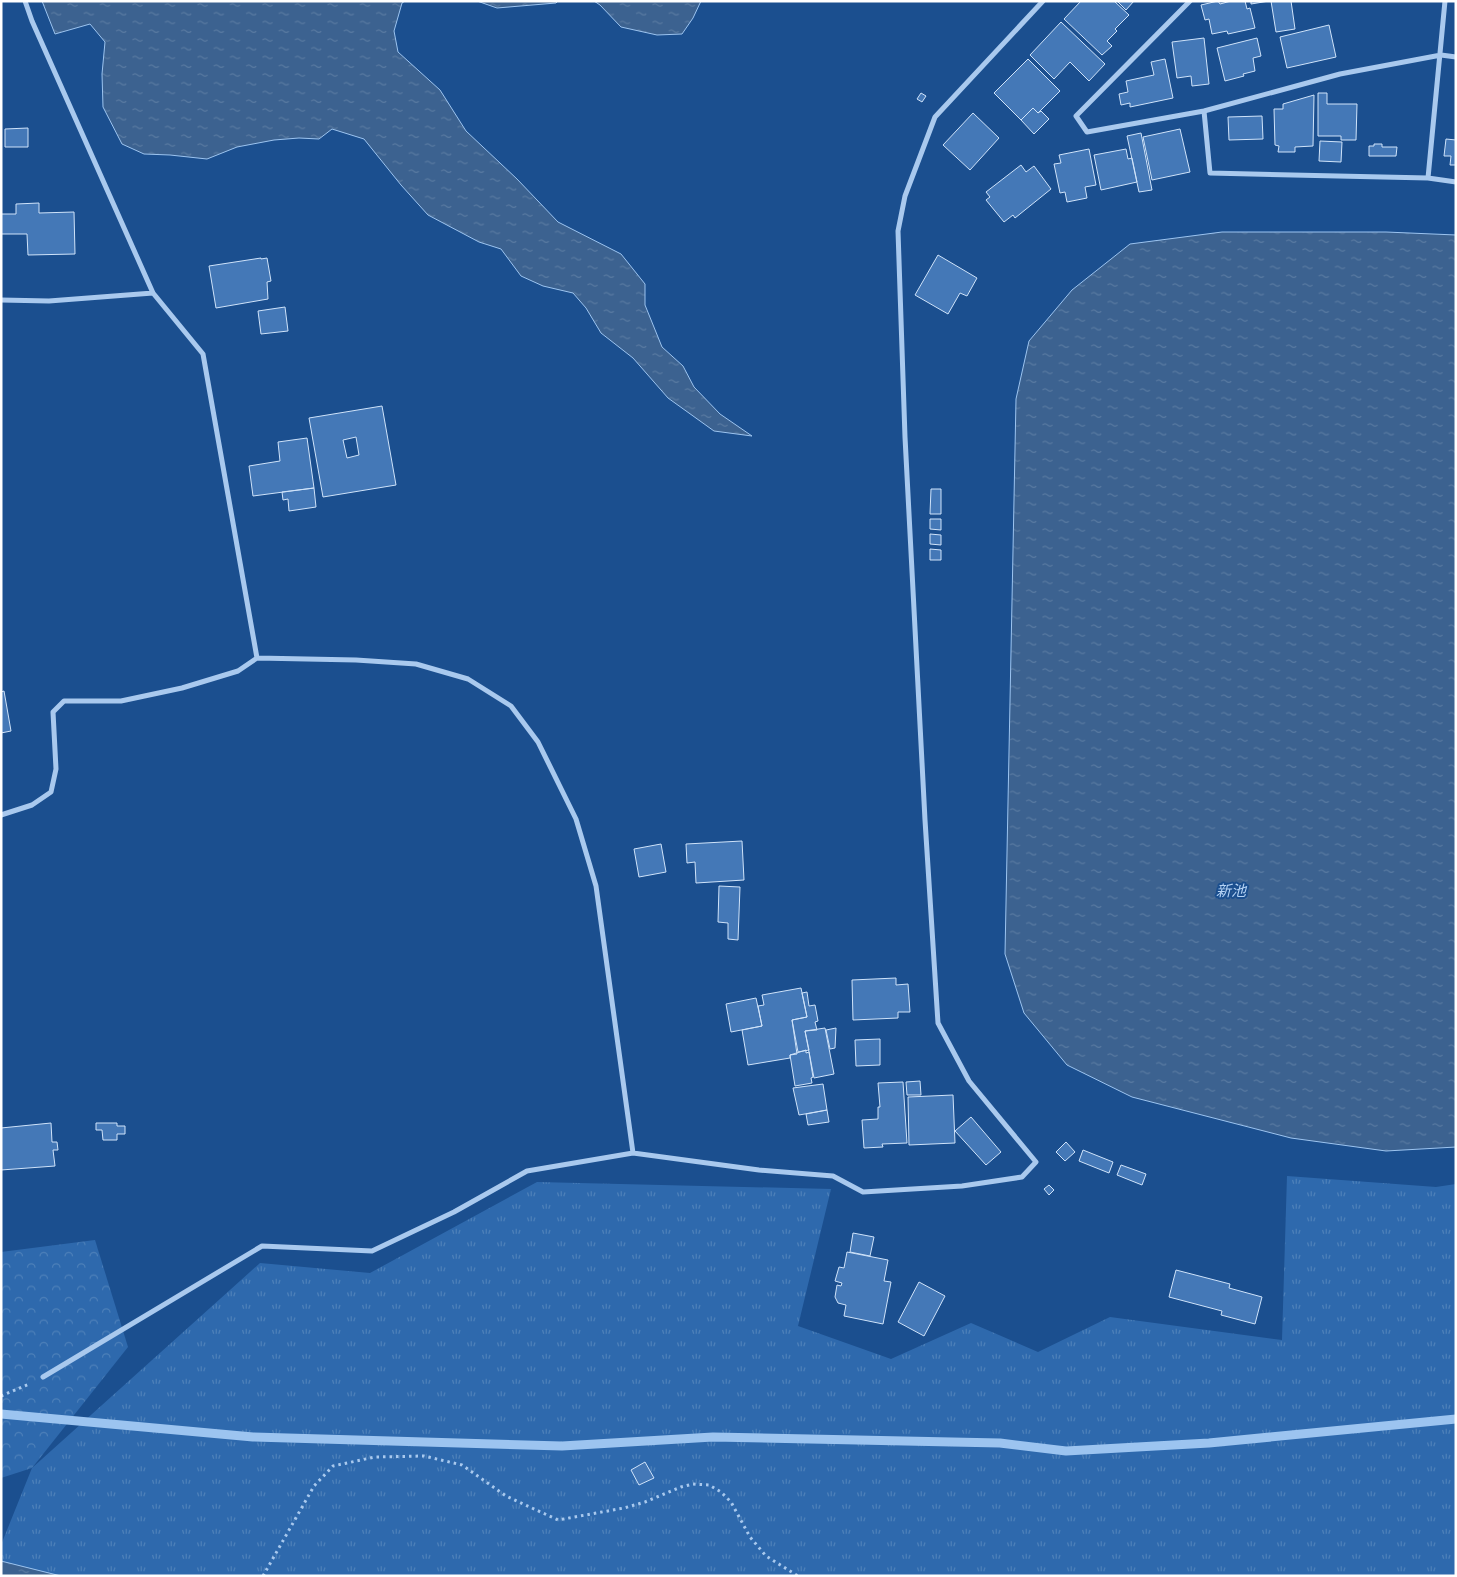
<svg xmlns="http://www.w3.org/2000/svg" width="1457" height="1577" font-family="'Noto Sans','Noto Sans JP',sans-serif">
  <defs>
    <pattern id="grass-tufts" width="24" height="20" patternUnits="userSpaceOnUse" patternTransform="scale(1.25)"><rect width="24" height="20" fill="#2e69ad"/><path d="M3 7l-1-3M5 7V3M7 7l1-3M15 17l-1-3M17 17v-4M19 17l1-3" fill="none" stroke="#4d80b9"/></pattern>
    <pattern id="forest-crowns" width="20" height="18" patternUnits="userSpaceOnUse" patternTransform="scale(1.25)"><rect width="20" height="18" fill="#2e69ad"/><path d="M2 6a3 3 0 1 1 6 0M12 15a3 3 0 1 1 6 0" fill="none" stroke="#4d80b9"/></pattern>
    <pattern id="water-ripples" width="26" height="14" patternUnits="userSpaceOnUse" patternTransform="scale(1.25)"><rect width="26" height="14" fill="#3c6290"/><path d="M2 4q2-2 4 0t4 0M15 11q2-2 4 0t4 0" fill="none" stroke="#597aa1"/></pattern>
  </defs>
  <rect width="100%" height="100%" fill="#1b4f8f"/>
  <!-- grass -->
  <path fill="url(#grass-tufts)" d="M1287 1176 1436 1187 1456 1184V1576H1V1545L32 1468 260 1263 370 1273 537 1182 831 1189 798 1326 891 1359 971 1323 1038 1352 1110 1317 1282 1340Z"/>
  <!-- forest -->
  <path fill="url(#forest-crowns)" d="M95 1240 128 1347 32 1468 1 1478V1252Z"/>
  <!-- water -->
  <path fill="url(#water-ripples)" stroke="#9cc4f0" d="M42 1H405L402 3 394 31 398 52 440 90 466 131 517 179 558 222 621 254 645 284V305L662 347 683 366 694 387 720 414 752 436 714 431 668 398 633 358 601 333 586 308 573 293 543 286 521 276 501 249 479 242 428 215 401 185 364 139 332 129 319 139 299 138 274 140 237 147 207 159 170 155 144 154 122 144 103 107 102 74 105 42 90 24 55 34Z
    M477 1H558L556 3 497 8Z
    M594 1H701L693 18 682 34 657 35 621 27 600 5Z
    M1222 232H1386L1456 235V1147L1386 1151 1291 1138 1132 1097 1067 1065 1024 1013 1005 954 1016 399 1029 341 1072 290 1130 244Z
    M1 1561 61 1576H1Z"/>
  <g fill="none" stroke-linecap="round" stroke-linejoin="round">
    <!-- stream -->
    <path stroke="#9cc4f0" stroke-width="9" d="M1 1414 253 1437 562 1446 713 1437 1000 1443 1066 1451 1209 1443 1456 1419"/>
  </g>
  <!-- building -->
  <path fill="#4478b7" stroke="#cfe3fa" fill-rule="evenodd" d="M1081 1H1114L1129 15 1115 29 1117 31 1107 41 1112 46 1102 55 1064 19Z
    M1117 1H1134L1126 10Z
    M1218 1 1220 4 1231 1H1245L1247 9 1250 8 1255 28 1228 34 1227 31 1212 34 1209 19 1205 20 1201 5Z
    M1251 1H1269L1251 4Z
    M1271 1H1291L1295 29 1276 32Z
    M1061 22 1105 64 1089 81 1070 62 1054 79 1030 55Z
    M1329 25 1336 57 1287 68 1280 37Z
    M1204 38 1209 84 1192 86 1191 76 1177 78 1172 42Z
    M1257 38 1261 56 1253 58 1255 71 1243 74 1244 76 1225 81 1217 48Z
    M1028 59 1060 91 1038 113 1033 108 1021 120 994 93Z
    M1165 59 1173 98 1130 107V103L1121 105 1119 94 1128 92 1126 81 1154 75 1151 62Z
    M921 93 926 96 922 102 917 99Z
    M1318 93H1327V104H1357L1356 140H1341V136H1318Z
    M1314 95 1313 146 1295 147V152H1278L1279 146 1275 145 1274 109H1283V104Z
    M1033 108 1038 113 1041 111 1049 119 1034 134 1021 120Z
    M973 113 999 138 970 170 943 145Z
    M1262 116 1263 139 1229 140 1228 117Z
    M28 128V147H5V129Z
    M1180 129 1190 172 1152 180 1143 137Z
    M1141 133 1152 190 1139 192 1127 136Z
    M1446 139 1456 140V165H1450L1451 156H1444Z
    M1320 141 1342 142 1341 162 1319 161Z
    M1374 144H1382V147H1397L1396 156H1369V146H1374Z
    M1089 149 1096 185 1085 187 1087 198 1067 202 1065 192 1060 193 1054 164 1061 163 1059 155Z
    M1126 149 1128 159 1132 158 1137 182 1101 190 1094 155Z
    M1021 165 1026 172 1034 166 1051 189 1015 218 1013 215 1004 222 986 200 990 197 986 192Z
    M39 203V213L74 212 75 254 28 255 27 234H1V214H16V204Z
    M938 255 977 278 967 296 960 293 948 314 915 295Z
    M261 258V259L267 258 271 281 267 282 268 299 216 308 209 266Z
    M285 307 288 331 261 334 258 311Z
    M382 406 396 485 323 497 309 418ZM356 437 359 455 347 458 343 440Z
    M307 438 314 488 253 496 249 466 280 461 278 442Z
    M314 488 316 507 289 511 288 499 283 500 282 492Z
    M931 489H941V514H930Z
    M930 519H941V530L930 529Z
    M930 534 941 535V545L930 544Z
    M930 549 941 550V560H930Z
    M4 691 11 731 1 733V692Z
    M742 841 744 880 696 883 695 862 687 863 686 844Z
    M661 844 666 872 639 877 634 849Z
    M719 886 740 887 738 940 728 939V923L718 922Z
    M896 978V985L908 984 910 1012H898V1018L853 1020 852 980Z
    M801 988 807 1017 792 1020 797 1054 790 1055V1058L748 1065 742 1030 762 1026 758 1006 764 1005 762 995Z
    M807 992 809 1006 815 1005 818 1021 815 1022 817 1030 805 1031 809 1050 798 1052 792 1020 807 1017 802 993Z
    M756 998 762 1026 731 1032 726 1004Z
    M825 1028 834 1074 814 1078 805 1031Z
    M836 1028 835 1048 830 1049 826 1030Z
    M880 1039V1065L856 1066 855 1040Z
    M806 1050V1053L809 1052 813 1077 811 1078 812 1083 795 1086 790 1055Z
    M920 1081 921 1095H907L906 1082Z
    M903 1082 907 1143 882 1144 883 1147 864 1148 862 1120 878 1119V1107H880L878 1083Z
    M823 1084 827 1110 799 1115 793 1088Z
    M953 1095 955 1143 909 1145 908 1097Z
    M827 1110 829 1122 808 1125 806 1114Z
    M971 1117 1001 1152 986 1165 955 1131Z
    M51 1123 52 1142H57L58 1150H53L55 1166 1 1170V1128Z
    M96 1123H117V1126H125V1134H117V1140H103L102 1130H96Z
    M1066 1142 1075 1152 1065 1161 1056 1152Z
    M1083 1150 1113 1162 1109 1173 1079 1161Z
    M1121 1165 1146 1174 1142 1185 1117 1175Z
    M1049 1185 1054 1190 1049 1195 1044 1189Z
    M853 1233 874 1237 870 1256 850 1252Z
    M847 1252 888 1260 884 1281 891 1282 883 1324 844 1316 846 1305 838 1303 835 1297 837 1285 841 1286 842 1283 835 1281 839 1267 844 1268Z
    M1176 1270 1230 1284 1229 1288 1262 1297 1255 1324 1221 1315 1222 1311 1169 1297Z
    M919 1282 945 1296 924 1336 898 1322Z
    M645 1462 654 1478 639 1485 631 1470Z"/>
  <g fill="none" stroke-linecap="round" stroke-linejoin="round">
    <!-- path -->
    <path stroke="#a9c9ee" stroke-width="3" stroke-dasharray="2.5 4" stroke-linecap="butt" d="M1 1396 29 1384
      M263 1576 314 1486 333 1466 375 1457 424 1456 462 1465 506 1496 558 1520 624 1508 645 1502 681 1487 693 1484 709 1485 721 1492 731 1502 750 1537 766 1556 798 1576"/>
    <!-- minor -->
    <path stroke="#a9c9ee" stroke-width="5" d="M25 1 32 21 153 293 203 354 257 658 356 660 416 664 468 679 511 706 538 742 576 819 596 886 633 1153 759 1170 833 1176 863 1192 962 1186 1022 1177 1036 1162 969 1081 938 1023 925 820 905 437 898 231 905 196 935 117 1043 1
      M1190 1 1076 116 1087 132 1204 111 1340 74 1441 55 1456 57
      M1204 111 1210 173 1428 178 1456 182
      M1428 178 1445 1
      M1 300 49 301 153 293
      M1 815 32 805 51 792 56 769 53 712 64 701H121L182 688 238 671 257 658
      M43 1377 262 1246 372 1251 454 1212 527 1171 633 1153"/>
  </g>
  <g text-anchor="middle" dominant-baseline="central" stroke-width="4" stroke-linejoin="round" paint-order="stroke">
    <!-- water labels -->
    <g font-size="15" font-style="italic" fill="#b5d3f5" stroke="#1b4f8f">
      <text x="1231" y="890">新池</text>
    </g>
  </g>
  <!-- border -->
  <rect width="1457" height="1577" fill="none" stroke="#ffffff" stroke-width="5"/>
</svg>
